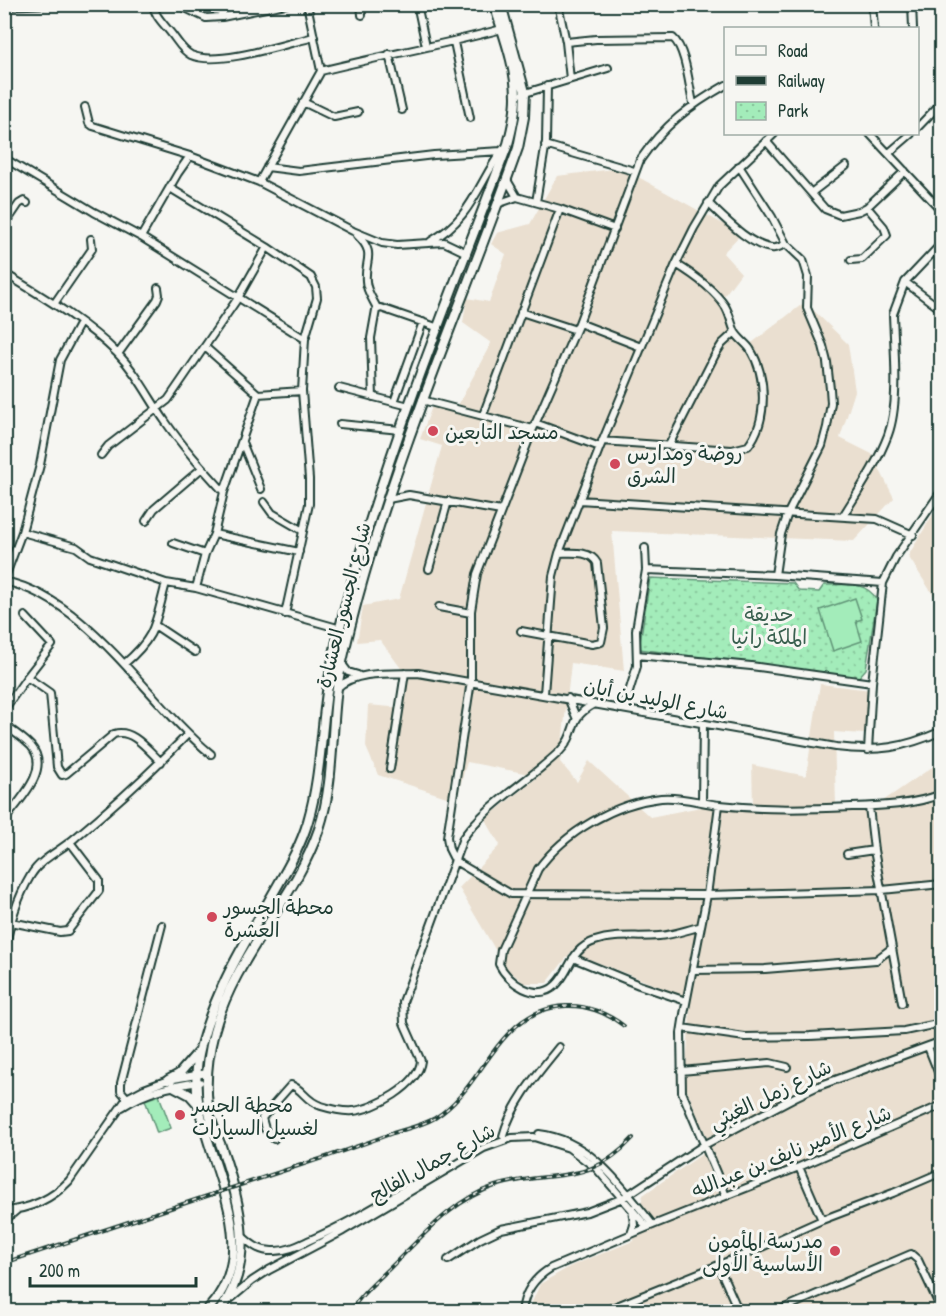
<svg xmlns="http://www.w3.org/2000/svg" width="946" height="1316" font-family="'Patrick Hand','Playpen Sans Arabic',sans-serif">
  <defs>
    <pattern id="park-dots" width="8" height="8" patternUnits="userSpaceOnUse" patternTransform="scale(1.5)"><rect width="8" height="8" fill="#a3ecba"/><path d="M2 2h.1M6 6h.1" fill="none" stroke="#8ccba0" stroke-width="1.8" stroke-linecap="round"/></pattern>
  </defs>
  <rect width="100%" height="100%" fill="#f6f6f2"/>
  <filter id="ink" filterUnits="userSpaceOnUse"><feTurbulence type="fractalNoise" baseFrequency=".0167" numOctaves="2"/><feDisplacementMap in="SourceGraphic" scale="12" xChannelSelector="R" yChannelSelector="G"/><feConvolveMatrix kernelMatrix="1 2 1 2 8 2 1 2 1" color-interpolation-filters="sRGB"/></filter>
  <g filter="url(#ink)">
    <!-- built -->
    <path fill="#eadfd0" d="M622 168 741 234 723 253 741 273 724 296 744 349 805 302 848 344 855 391 840 438 872 454 894 498 854 541 612 531 624 671 571 663 560 762 577 782 589 761 650 817 711 805 753 807 752 765 806 776 820 684 871 690 864 734 834 732 836 806 883 801 941 761 942 880 937 881 939 949 942 950 941 1311H528L540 1284 571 1266 633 1241 643 1195 711 1148 685 1085 691 999 571 952 547 983H524L506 968 459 888 500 845 485 819 539 776 467 762 456 800 378 775 366 747 368 705 402 708 406 675 380 640 357 642 363 606 399 599 442 446 420 439 433 404 456 409 491 343 463 323 467 298 489 302 506 254 491 244 497 233 530 224 557 176Z
      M941 501V607L908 556Z"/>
    <!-- park -->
    <path fill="url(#park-dots)" stroke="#619477" stroke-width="1.5" d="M650 578 793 583 799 591 819 592 824 585C845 585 866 580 877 600L866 669 858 678 639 649Z"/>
    <!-- pitch -->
    <path fill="#a3ecba" stroke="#619477" stroke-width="1.5" d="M855 598 862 619 856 621 862 641 833 651 820 610Z
      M159 1095 171 1128 157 1133 145 1100Z"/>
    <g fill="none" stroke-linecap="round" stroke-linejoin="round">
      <defs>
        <path id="minor" d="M153 4C154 15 163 23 170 32 177 40 181 50 191 55 217 67 285 44 314 37
          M177 4 206 18 222 17 286 4
          M220 4 222 17
          M361 4 362 15
          M417 4 426 46
          M558 4 566 42 570 79
          M872 4 874 28
          M912 4 913 28
          M4 6 51 4
          M454 42 470 118
          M566 42 596 39 673 38C686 49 689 86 693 103
          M389 54 402 110
          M321 71C381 56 442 45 502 29
          M726 85C689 106 664 125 640 160L579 323 533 429 477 574 471 611V681L447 837 449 849 455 861 511 894 707 895 882 890 942 884
          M522 94 608 68
          M303 102 334 117 358 112
          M85 107 89 123 93 126 190 156
          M918 127 942 102
          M870 134 942 211
          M766 141 825 209 840 215 859 211 867 207 905 171
          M545 145 634 171
          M889 153 911 134
          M4 158 94 212 141 237 305 339
          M739 166 772 217 786 244 803 260 808 276 807 308 823 346 827 362 830 389 831 403 827 427 822 446 788 513 781 534 775 575
          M267 167 299 171 434 155 502 151
          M507 180 517 197
          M259 182 321 71 307 4
          M170 188 267 247 311 277 316 287 317 298 305 339 302 391 309 479V504L285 614
          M811 193 846 166
          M536 202 546 142 547 86
          M708 203C723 217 751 247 772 248 777 249 781 246 786 244
          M497 204 517 197 560 209 615 229
          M4 226 19 204 24 201 27 203
          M357 235C377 254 364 260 366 281 366 290 373 300 377 308
          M141 237 178 173 190 156 259 182 353 231 382 243 397 245 444 242 467 253
          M431 241C472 218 477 185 503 149
          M851 260 862 259 887 235 884 227 867 207
          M4 273C43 297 85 321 117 353 137 373 149 398 165 421 182 446 203 469 224 492
          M905 282 942 310
          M54 304 92 249 91 239
          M521 312 576 330
          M579 323 641 347
          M205 347 258 394 302 391
          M118 354 157 300 159 295 158 288
          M339 388 409 406
          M373 397 371 338 376 310 381 308 387 310 439 328
          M422 400 533 429
          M394 402 423 322
          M483 415 560 209
          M535 423 600 447
          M340 424 400 430
          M602 441 732 450 748 446C768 421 767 376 750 349 746 343 739 339 735 332 731 323 730 314 725 306 713 288 694 275 676 264
          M242 442 261 489
          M669 445 715 355 722 344 735 332
          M101 455 108 446 168 400 238 298 267 247
          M388 499 409 495 501 511
          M579 500 877 519 913 535
          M264 502 272 513 303 531
          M843 516C859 490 877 464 888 435 900 403 894 348 893 314L905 282 942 243
          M146 521 154 509 202 468
          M22 532 76 547 90 557 166 583 196 588 341 629
          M214 534 299 552
          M173 543 205 554
          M429 569 448 501
          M646 570 775 575 883 583
          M4 580 22 532 40 465 60 360 80 323
          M4 581C89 599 146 701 211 754
          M196 588 205 554 214 534 224 492 258 394
          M439 607 471 613
          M25 616 52 645 27 677
          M156 626 195 652
          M521 631 592 644 601 642 604 628 597 563C590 550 571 553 559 553
          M637 655 751 666 872 683
          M124 664C157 636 155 623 166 583
          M342 664 348 672 358 675
          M337 688C356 670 393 674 418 673L836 747C878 752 903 748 942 731
          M544 694 553 576 559 553 600 447 676 264 694 228 719 186 774 134
          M568 698 576 717
          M620 709 629 692 637 666 636 630 646 570 645 548
          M4 710 27 677 50 693 57 767 62 775 66 774 114 734C132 728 148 750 161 762
          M4 725C13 731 23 738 31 746 52 770 18 801 4 821
          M868 750 872 683 883 583 896 557 942 490
          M390 769 405 673
          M702 802 703 724
          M719 805 707 895 684 1014 681 1033 682 1092 726 1196
          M847 854 874 850
          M11 922 60 932 68 931 99 891V880L70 842
          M699 927C686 930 673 935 659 936 637 938 616 934 595 941 570 949 571 971 556 985 537 1003 508 983 499 964L501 950 538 869C565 832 615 803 661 798 681 796 700 803 720 805 765 810 807 809 852 807 882 806 913 805 942 794
          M892 948 902 1003
          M4 957C8 929 16 900 31 875 41 858 62 850 76 837 115 805 152 771 187 735
          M573 958 639 985 686 1001
          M693 970 765 969 876 960 892 948 874 850 869 807
          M682 1028 745 1037 810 1036 904 1031 942 1023
          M928 1047 942 1082
          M681 1071 770 1063 787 1067
          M127 1098 121 1091V1083L162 925
          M122 1107C147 1091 171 1086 200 1082
          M539 1134C591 1140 623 1188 653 1225
          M503 1136C512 1103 537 1074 559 1047
          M274 1139 265 1129 262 1118 291 1085C303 1089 305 1101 321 1106 331 1109 342 1112 353 1111 375 1109 418 1086 421 1061L404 1023 403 1002 463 838C488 803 530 780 560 751 579 732 566 719 594 704
          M799 1167 822 1220
          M4 1211C30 1209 51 1200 69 1181L127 1098 144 1089 168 1080 207 1073
          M4 1221 17 1210
          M631 1234 634 1225 632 1208
          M243 1237C253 1246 261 1252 275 1251 288 1251 299 1245 310 1240 357 1220 400 1191 444 1167
          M448 1260 480 1239 501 1229 587 1212 623 1198 704 1145 795 1097 816 1087 942 1041
          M718 1265 739 1312
          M227 1302 252 1281 269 1270 343 1231 484 1148 512 1138 534 1137 569 1148 596 1168 647 1227
          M522 1312C524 1292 534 1278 551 1268L653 1225 799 1167 942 1105
          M602 1312 746 1254 822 1220 893 1193 942 1172
          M775 1312 911 1254 918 1260 942 1311"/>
        <path id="major" d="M168 1080 179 1074 199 1051
          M173 1086 190 1095 198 1104
          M205 1312C266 1253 211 1172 199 1106 195 1086 196 1064 201 1045 216 989 242 948 270 899 284 874 300 849 308 821 320 780 321 735 327 692 332 658 341 622 350 589 392 437 452 291 508 144 512 129 516 113 516 97 516 66 503 34 494 4
          M219 1312C257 1262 240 1201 221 1146 216 1133 209 1120 208 1105 205 1081 208 1055 214 1032 234 956 294 902 319 829 334 784 331 734 337 688 342 657 350 627 358 597 400 443 465 298 518 148L524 117 525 92 501 4"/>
      </defs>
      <!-- minor casing -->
      <use href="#minor" stroke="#1f3d34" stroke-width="10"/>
      <!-- major casing -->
      <use href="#major" stroke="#1f3d34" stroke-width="12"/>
      <!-- minor -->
      <use href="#minor" stroke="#f6f6f2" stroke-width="6"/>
      <!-- major -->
      <use href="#major" stroke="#f6f6f2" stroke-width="8"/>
      <defs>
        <path id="rail" d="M4 1263C102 1231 200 1198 298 1166 330 1156 361 1145 393 1133 406 1129 423 1125 435 1118 485 1087 497 1009 566 1006 588 1005 607 1013 624 1026
          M351 1312C359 1295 378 1280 391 1267 422 1237 452 1200 495 1186 551 1169 588 1188 633 1138"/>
      </defs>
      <!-- rail casing -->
      <use href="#rail" stroke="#1f3d34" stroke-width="4"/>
      <!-- rail -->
      <use href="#rail" stroke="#f6f6f2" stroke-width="1.5" stroke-dasharray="4.5" stroke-linecap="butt"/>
    </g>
  </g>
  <!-- markers -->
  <g fill="#d1495b" stroke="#f6f6f2" stroke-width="2">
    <circle cx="433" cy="431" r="6"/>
    <circle cx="615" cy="464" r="6"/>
    <circle cx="212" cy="917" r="6"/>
    <circle cx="180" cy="1115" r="6"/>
    <circle cx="835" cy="1251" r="6"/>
  </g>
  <g text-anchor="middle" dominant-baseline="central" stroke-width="6" stroke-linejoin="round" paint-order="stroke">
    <!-- poi labels -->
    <g font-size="20" fill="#1f3d34" stroke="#f6f6f2" text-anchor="start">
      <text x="445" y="431">مسجد التابعين</text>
      <text x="627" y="452">روضة ومدارس<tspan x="627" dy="23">الشرق</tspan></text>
      <text x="224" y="906">محطة الجسور<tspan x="224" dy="23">العشرة</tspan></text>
      <text x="192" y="1104">محطة الجسر<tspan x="192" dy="23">لغسيل السيارات</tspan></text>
      <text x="823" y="1240" text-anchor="end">مدرسة المأمون<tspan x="823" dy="23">الأساسية الأولى</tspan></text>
    </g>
    <!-- street labels -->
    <g font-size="20" fill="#1f3d34" stroke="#f6f6f2">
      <text transform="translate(343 605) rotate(-76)">شارع الجسور العشارة</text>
      <text transform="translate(656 698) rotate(11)">شارع الوليد بن أبان</text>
      <text transform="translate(770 1094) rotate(-26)">شارع زمل الغيثي</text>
      <text transform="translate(791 1151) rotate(-22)">شارع الأمير نايف بن عبدالله</text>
      <text transform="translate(432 1162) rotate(-29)">شارع جمال الفالح</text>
    </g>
    <!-- park labels -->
    <g font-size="20" fill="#39604f" stroke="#f6f6f2">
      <text x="769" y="613">حديقة<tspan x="769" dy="23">الملكة رانيا</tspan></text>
    </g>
  </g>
  <!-- margin -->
  <rect width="946" height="1316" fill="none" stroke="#f6f6f2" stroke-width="24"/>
  <rect x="12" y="12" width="922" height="1292" fill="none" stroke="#1f3d34" stroke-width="2" filter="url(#ink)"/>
  <!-- legend -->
  <rect x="724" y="27" width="195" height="108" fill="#f6f6f2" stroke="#a0aca6" stroke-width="1.5"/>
  <rect x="736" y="46" width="30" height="9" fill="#f6f6f2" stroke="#a0aca6" stroke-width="1.5"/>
  <text x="778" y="57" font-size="18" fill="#1f3d34">Road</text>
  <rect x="736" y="76" width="30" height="9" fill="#1f3d34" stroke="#a0aca6" stroke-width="1.5"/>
  <text x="778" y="87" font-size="18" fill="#1f3d34">Railway</text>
  <rect x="736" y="102" width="30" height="18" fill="url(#park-dots)" stroke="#a0aca6" stroke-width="1.5"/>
  <text x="778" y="117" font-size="18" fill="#1f3d34">Park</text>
  <!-- scale -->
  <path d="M30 1277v9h166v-9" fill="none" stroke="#1f3d34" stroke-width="3"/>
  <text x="39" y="1277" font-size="18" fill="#1f3d34" stroke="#f6f6f2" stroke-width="4.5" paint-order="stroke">200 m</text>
</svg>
